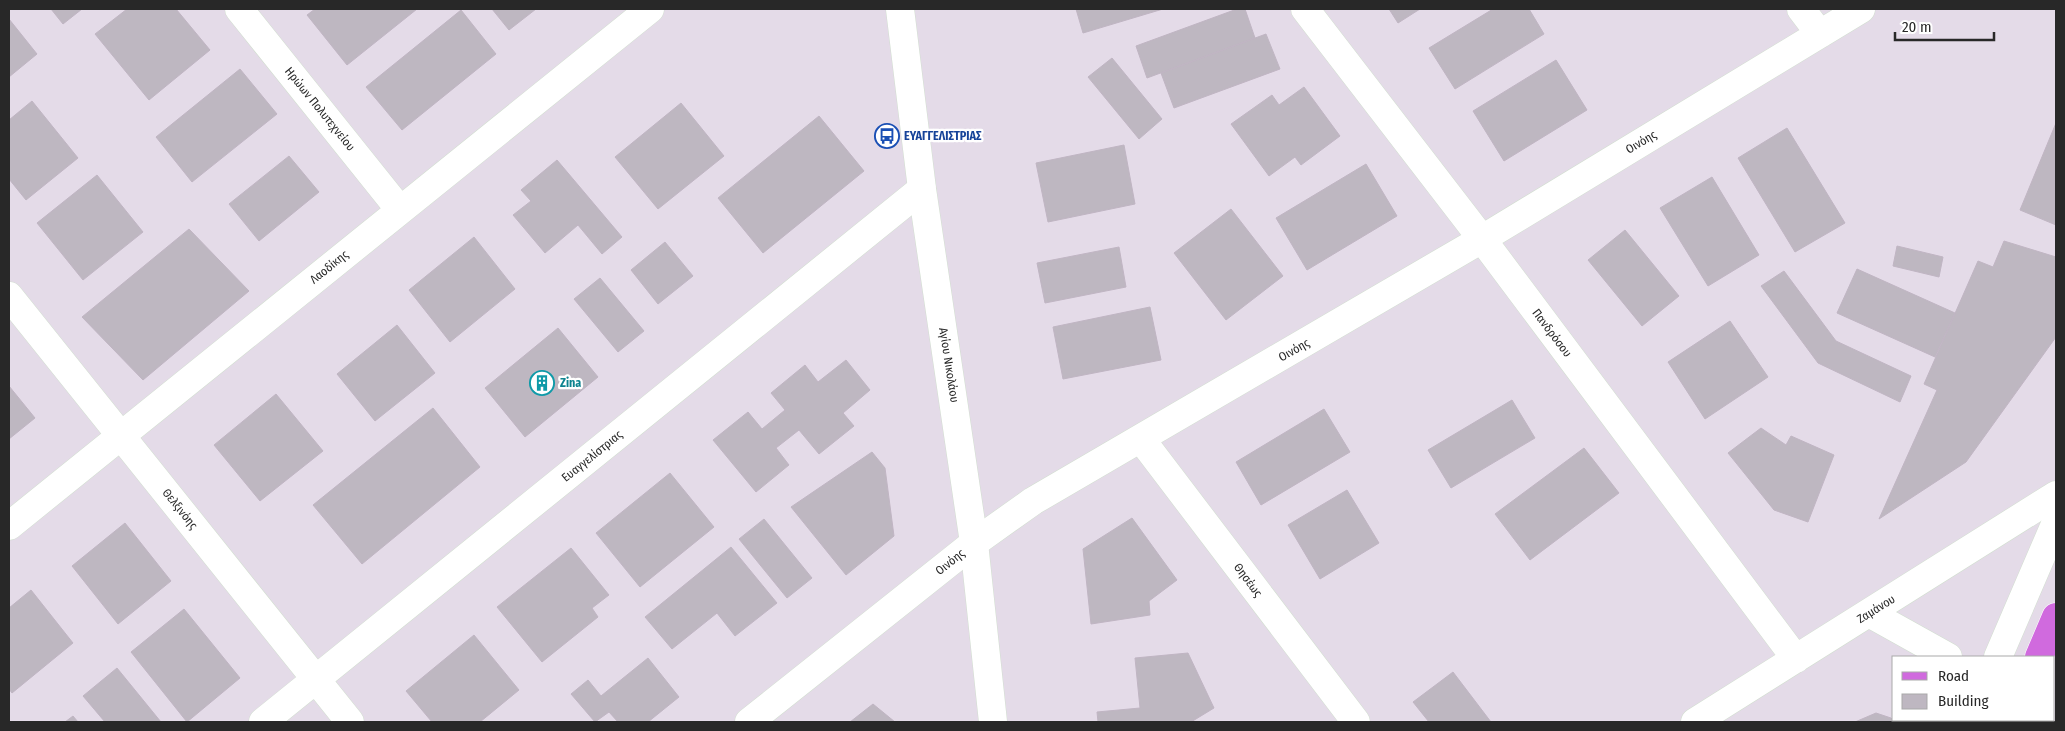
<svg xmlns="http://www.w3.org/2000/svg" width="2065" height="731" font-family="'Fira Sans Condensed',sans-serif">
  <rect width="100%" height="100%" fill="#e4dbe8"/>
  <!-- building -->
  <path fill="#beb7c1" stroke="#c0b5c3" d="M51 9H82L63 24Z
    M127 9H176L210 50 149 100 95 34Z
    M315 9H417L347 65 307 15Z
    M492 9H536L509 30Z
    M1076 9H1163L1083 33Z
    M1237 9H1245L1255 38 1147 78 1136 46Z
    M1389 9H1420L1398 23Z
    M1493 9H1529L1544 34 1455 89 1429 48Z
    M461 10 496 54 402 130 366 87Z
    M9 19 37 54 9 77Z
    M1266 34 1280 69 1174 108 1161 73Z
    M1112 58 1162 119 1139 139 1088 77Z
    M1556 60 1587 110 1504 161 1473 111Z
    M240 69 277 114 192 182 156 137Z
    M1304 87 1340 136 1301 165 1295 157 1269 176 1231 124 1272 95 1279 105Z
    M32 101 78 158 26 200 9 179V120Z
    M681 103 724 156 658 209 615 157Z
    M819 116 864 171 763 253 718 198Z
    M2056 123V225L2020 210Z
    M1787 128 1845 223 1795 252 1738 158Z
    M1124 145 1135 204 1048 222 1036 163Z
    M289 156 319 192 259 241 229 204Z
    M557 160 622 237 602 254 578 225 545 253 513 215 531 201 521 190Z
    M1366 164 1397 216 1307 270 1276 218Z
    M97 175 143 232 83 280 37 223Z
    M1712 177 1759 255 1708 286 1660 208Z
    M1231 209 1283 276 1226 320 1174 253Z
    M189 229 249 291 143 380 82 317Z
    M1625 230 1679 296 1642 326 1588 260Z
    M474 237 515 289 450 342 409 290Z
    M2004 241 2056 257V337L1966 462 1879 519 1937 390 1924 384 1978 261 1993 267Z
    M665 242 693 276 658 304 631 270Z
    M1897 246 1943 257 1939 277 1893 266Z
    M1119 247 1126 287 1045 303 1037 263Z
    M1857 269 1955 313 1935 357 1837 313Z
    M1784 271 1836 341 1911 376 1900 402 1818 363 1761 286Z
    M600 278 644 331 618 352 574 299Z
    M1150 307 1161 360 1063 379 1053 327Z
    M1730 321 1768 377 1705 419 1668 362Z
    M397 325 435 373 375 421 337 374Z
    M558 328 598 377 525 437 485 388Z
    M846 360 870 390 843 413 854 426 819 454 799 430 776 448 789 465 756 492 713 440 748 412 762 429 785 410 771 393 805 365 818 382Z
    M9 386 35 418 9 439Z
    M276 394 323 451 260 501 214 445Z
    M1512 400 1535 438 1451 488 1428 450Z
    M433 408 480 467 362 564 313 505Z
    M1324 409 1350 452 1261 505 1236 462Z
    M1761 428 1786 445 1791 436 1834 455 1808 522 1774 510 1728 453Z
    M1584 448 1619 493 1530 560 1495 514Z
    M872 452 885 468 894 536 846 575 791 507Z
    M670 473 714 527 640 587 596 533Z
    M1347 490 1379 543 1320 579 1288 525Z
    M1132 518 1177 580 1149 601 1150 615 1091 624 1083 549Z
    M764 519 812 578 787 598 739 539Z
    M125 523 171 581 118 624 72 566Z
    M731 547 777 603 735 636 717 613 672 649 645 617Z
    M571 548 609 595 592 608 598 617 542 662 497 607Z
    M31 590 73 643 12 693 9 689V608Z
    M184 609 240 678 187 722 131 652Z
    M474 635 519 690 480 722H432L406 691Z
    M1188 653 1214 708 1191 722H1098L1097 712 1140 708 1135 658Z
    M648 658 679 697 648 722H618L609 712 595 722 571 694 588 680 601 696Z
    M117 668 161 722H105L83 696Z
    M1453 672 1491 722H1429L1413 702Z
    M873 704 895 722H850Z
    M1876 713 1891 718 1895 722H1855Z
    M73 716 78 722H65Z"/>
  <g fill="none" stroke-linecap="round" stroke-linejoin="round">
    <defs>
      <path id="minor" d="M239 9 400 210
        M1305 9 1482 239 1796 659
        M1801 9 1820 34
        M9 296 350 722
        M1141 439 1356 722
        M9 526 650 9
        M1869 613 1948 657
        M263 722 922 189
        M749 722 974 543 1033 501 1482 239 1861 9
        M1695 722 2056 495"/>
      <path id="tertiary" d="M900 9 922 189 974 543 993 722
        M1998 657 2056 522
        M1969 722 1970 720"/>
      <path id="primary" d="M2039 657 2056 617
        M2010 722 2011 720"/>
    </defs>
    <!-- minor casing -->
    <use href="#minor" stroke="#d2dfd0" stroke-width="29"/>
    <!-- tertiary casing -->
    <use href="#tertiary" stroke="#d2dfd0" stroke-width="29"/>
    <!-- primary casing -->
    <use href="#primary" stroke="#fff" stroke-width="29"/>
    <!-- minor -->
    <use href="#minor" stroke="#fff" stroke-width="28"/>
    <!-- tertiary -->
    <use href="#tertiary" stroke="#fff" stroke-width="28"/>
    <!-- primary -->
    <use href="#primary" stroke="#d06ade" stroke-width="28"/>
  </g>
  <!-- icons -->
  <defs>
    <symbol id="bus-ring" viewBox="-11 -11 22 22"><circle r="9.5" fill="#fff" stroke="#1a4fb4" stroke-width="1.5"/><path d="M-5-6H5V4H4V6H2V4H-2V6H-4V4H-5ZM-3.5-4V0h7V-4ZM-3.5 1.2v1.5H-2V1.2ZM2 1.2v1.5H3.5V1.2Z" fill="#1a4fb4"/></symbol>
    <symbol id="building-ring" viewBox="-11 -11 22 22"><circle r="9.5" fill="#fff" stroke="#0f9aa8" stroke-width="1.5"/><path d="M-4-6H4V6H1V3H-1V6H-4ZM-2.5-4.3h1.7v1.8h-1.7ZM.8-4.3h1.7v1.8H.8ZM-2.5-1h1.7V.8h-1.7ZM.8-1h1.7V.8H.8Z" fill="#0f9aa8"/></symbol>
  </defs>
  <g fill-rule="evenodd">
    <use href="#bus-ring" x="873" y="122" width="28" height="28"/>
    <use href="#building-ring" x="528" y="369" width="28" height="28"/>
  </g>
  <g text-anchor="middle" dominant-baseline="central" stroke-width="4.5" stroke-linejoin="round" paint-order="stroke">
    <!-- street labels -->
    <g font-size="12" fill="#282828" stroke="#fff">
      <text transform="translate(320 109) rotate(51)">Ηρώων Πολυτεχνείου</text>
      <text transform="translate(1641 142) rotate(-31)">Οινόης</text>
      <text transform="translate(329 267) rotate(-39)">Λαοδίκης</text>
      <text transform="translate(1552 333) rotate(53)">Πανδρόσου</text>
      <text transform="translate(1294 350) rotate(-30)">Οινόης</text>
      <text transform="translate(949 365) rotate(81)">Αγίου Νικολάου</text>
      <text transform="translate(592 456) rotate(-39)">Ευαγγελίστριας</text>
      <text transform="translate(180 509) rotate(51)">Θελξινόης</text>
      <text transform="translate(950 562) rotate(-39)">Οινόης</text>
      <text transform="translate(1248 580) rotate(53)">Θησέως</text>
      <text transform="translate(1876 609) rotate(-32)">Ζαμάνου</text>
    </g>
    <!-- transit labels -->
    <g font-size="12" font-weight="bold" fill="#164399" stroke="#fff" text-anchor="start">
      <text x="904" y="136">ΕΥΑΓΓΕΛΙΣΤΡΙΑΣ</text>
    </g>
    <!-- culture labels -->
    <g font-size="12" font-weight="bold" fill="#0d838f" stroke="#fff" text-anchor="start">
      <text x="560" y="383">Zina</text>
    </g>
  </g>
  <!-- border -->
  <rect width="2065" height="731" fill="none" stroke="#282828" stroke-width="20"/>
  <!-- legend -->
  <rect x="1892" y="656" width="162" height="65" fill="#ffffff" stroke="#a9a9a9"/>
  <rect x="1902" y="672" width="25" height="8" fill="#d06ade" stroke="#a9a9a9"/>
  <text x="1938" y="681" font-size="15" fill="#282828">Road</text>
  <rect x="1902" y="694" width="25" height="15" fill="#beb7c1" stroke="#a9a9a9"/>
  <text x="1938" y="706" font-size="15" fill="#282828">Building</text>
  <!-- scale -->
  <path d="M1895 32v8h99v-8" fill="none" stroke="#282828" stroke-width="2.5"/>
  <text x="1902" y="32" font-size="15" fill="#282828" stroke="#ffffff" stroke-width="4" paint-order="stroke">20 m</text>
</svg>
